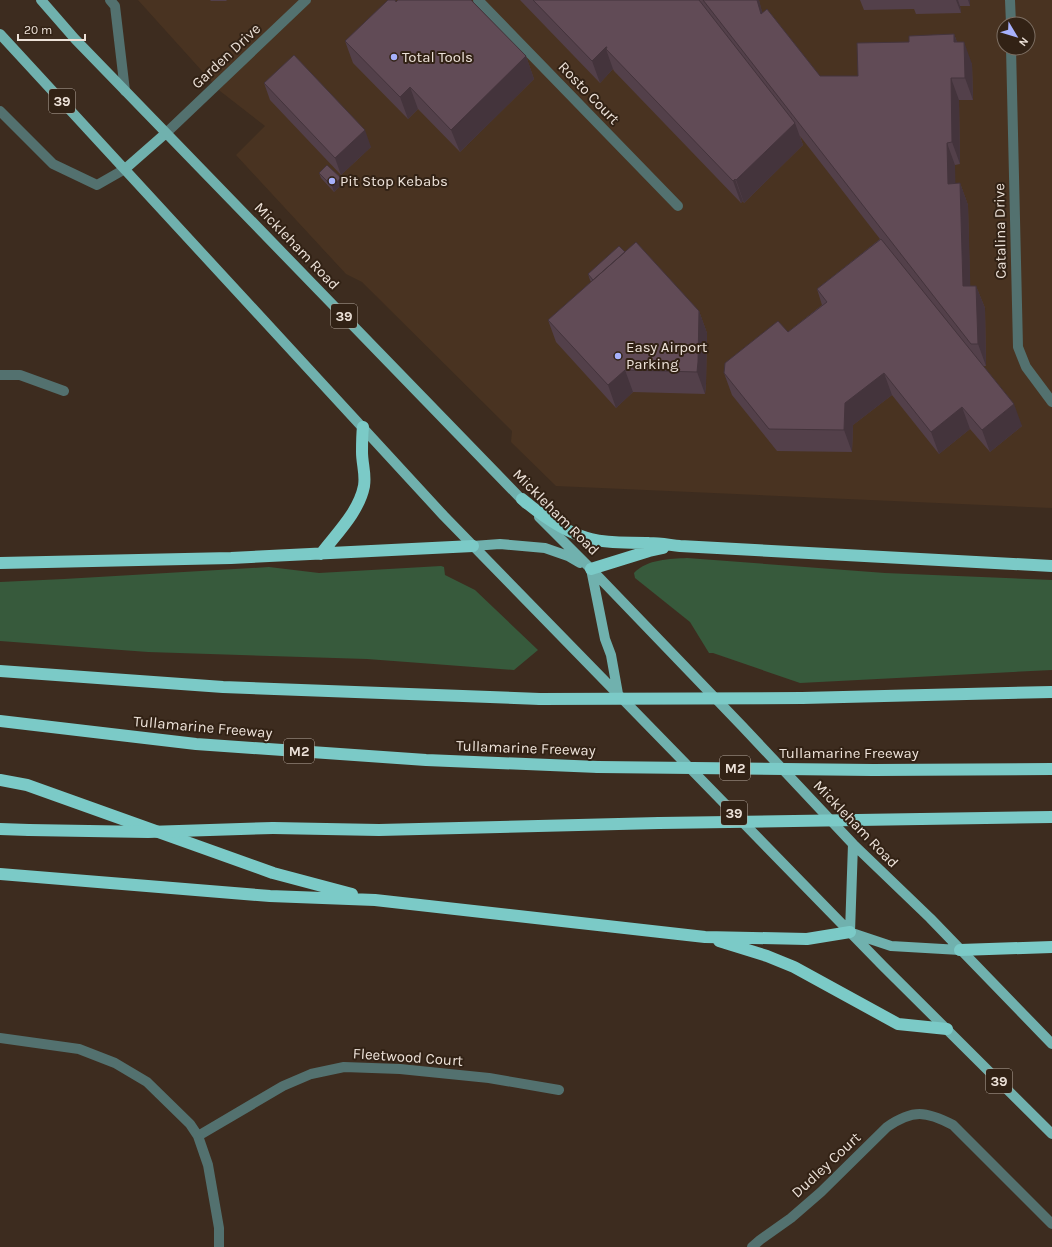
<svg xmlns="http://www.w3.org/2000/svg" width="1052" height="1247" font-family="Karla,sans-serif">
  <rect width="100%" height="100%" fill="#3d2c1f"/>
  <!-- built -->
  <path fill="#493321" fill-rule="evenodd" d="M138 0H1052V508L556 486 511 442 512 431 362 282 346 274 236 155 265 126 220 91ZM1004 24H1028V48H1004Z"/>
  <!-- green -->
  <path fill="#375a3c" d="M687 558 885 573 1052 580V670L800 683 713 653H709L690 622 635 578 634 573C647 559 670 559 687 558Z
    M441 566 444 567 445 575 475 590 538 650 514 670 367 659 148 652 0 641V582L64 579 269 567 319 573Z"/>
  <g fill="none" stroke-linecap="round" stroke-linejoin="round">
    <!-- minor -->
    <path stroke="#53716f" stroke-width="10" d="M110 0 115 6 125 91
      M478 0 678 206
      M1010 0 1011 24
      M1011 48 1018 347 1026 367 1052 402
      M0 111 53 164 97 185 125 169
      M166 133 306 0
      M0 375H20L64 391
      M0 1038 79 1049 115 1063 147 1082 190 1124 198 1136 208 1165 219 1228V1247
      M198 1136 283 1086 311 1074 344 1067 400 1069 489 1078 559 1090
      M752 1247 760 1240 791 1218 821 1192 887 1127C913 1109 926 1111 953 1125L1052 1224"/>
    <!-- major -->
    <path stroke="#70b1ae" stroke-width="10" d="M41 0 75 39 526 504
      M0 34 444 516 883 966 1052 1134
      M125 169 166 133
      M539 517 591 569 742 726 853 844 930 918 1052 1044
      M473 546 500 544 545 548 568 556 580 563
      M591 569 605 639 611 655 618 694
      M850 932 853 844
      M852 933 891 946 960 950"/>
    <!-- highway -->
    <path stroke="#7bcac7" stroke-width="12" d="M522 499C541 515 566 533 591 539 610 544 630 542 649 543 660 543 670 545 680 546L1052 566
      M321 554C336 534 359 512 364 486 366 474 362 464 362 452 362 444 362 435 363 427
      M0 563 231 558 473 546
      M591 569 649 551 663 548
      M0 671 223 687 540 699
      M802 698 1052 692
      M0 721 196 744 426 760 598 767
      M873 770 1052 769
      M0 780 27 785 273 873 352 894
      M921 819 1052 817
      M273 828 379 830 659 823
      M0 829 29 830
      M0 874 270 896 375 900 705 937 807 939 850 932
      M719 941 767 956 794 967 898 1024 947 1029
      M960 950 1052 947"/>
    <!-- highway-bridge -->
    <path stroke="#7bcac7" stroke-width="12" d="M540 699 802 698
      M598 767 873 770
      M659 823 921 819
      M29 830 148 832 273 828"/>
  </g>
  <!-- wall -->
  <path fill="#53404a" d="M210 0H227L226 1H211Z
    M520 0H759L762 13 820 76H858L909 42 954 34 957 42 972 64 973 100H959L960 164 955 165V183H960L968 205 970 286H976L985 308 986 366H983L1022 426 990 452 970 429 939 454 892 395 853 425 852 452 777 451 732 395 724 373 788 332 822 305 817 289 880 239 800 136 803 145 744 203 743 201 741 203 614 71 613 69 600 83Z
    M860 0H970V6H960L961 13 916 14 914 9 864 10Z
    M396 2 526 56 534 79 460 152 418 109 408 119 353 63 345 41Z
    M264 83 371 147 341 175 270 100Z
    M319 173 341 178 343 183 334 192 321 178Z
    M625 252 699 311 707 333 706 384 705 394 633 392 616 408 556 342 548 320 591 282 590 280 588 274Z"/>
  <!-- shaded-wall -->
  <path fill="#44343c" d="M757 0H759L769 36 761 14Z
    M956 0H958L960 6 961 13Z
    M968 0H970V6Z
    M954 34 962 56 954 42Z
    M964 42 972 64 973 100 965 78Z
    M606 47 608 51 606 49 613 69 600 83 592 61Z
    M526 56 534 79 460 152 451 130Z
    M951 78 959 100 960 164 952 142Z
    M410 87 418 109 408 119 400 97Z
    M795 123 803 145 744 203 736 180Z
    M365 130 371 147 341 175 335 158Z
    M947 143 955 165 956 206 948 184Z
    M341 178 343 183 334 192 332 186Z
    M735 179 743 201 741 203 733 181Z
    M960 183 968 205 971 308 963 286Z
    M976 286 985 308 986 366 978 344Z
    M699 311 707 333 706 384 705 394 697 372Z
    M625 370 633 392 616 408 608 385Z
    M884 373 892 395 853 425 852 452 844 430 845 403Z
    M1014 404 1022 426 990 452 982 430Z
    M962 407 970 429 939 454 931 432Z"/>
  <!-- building -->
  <path fill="#614b56" stroke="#44343c" d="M388 0H395L396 2 398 0H471L526 56 451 130 410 87 400 97 345 41Z
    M533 0H699L795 123 736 180 735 179 733 181 606 49 607 47H606L592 61Z
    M703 0H757L761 14 767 9 820 76H858L857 43 909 42V36L954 34V42H964L965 78H951L952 142 947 143 948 184 960 183 963 286H976L978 344H971Z
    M294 55 365 130 335 158 264 83Z
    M327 165 341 178 332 186 319 173Z
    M881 239 1014 404 982 430 962 407 931 432 884 373 845 403 844 430 769 429 724 373 725 363 778 321 788 332 827 302 817 289Z
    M636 242 699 311 698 362 697 372 625 370 608 385 548 320Z
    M619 246 625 252 593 280 588 274Z"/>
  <!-- markers -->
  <g fill="#a7b1fc" stroke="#322215" stroke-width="1.5">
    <circle cx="394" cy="57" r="4"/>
    <circle cx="332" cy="181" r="4"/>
    <circle cx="618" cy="356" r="4"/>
  </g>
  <g text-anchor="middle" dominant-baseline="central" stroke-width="4" stroke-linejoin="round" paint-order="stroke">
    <!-- shield labels -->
    <g fill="#322215" stroke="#b5a89e" stroke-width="1">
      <rect x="49" y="89" width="26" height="24" rx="3"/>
      <rect x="331" y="304" width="26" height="24" rx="3"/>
      <rect x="284" y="739" width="30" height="24" rx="3"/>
      <rect x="720" y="756" width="30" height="24" rx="3"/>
      <rect x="721" y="801" width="26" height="24" rx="3"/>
      <rect x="986" y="1069" width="26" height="24" rx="3"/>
    </g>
    <g font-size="14" font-weight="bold" fill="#ede2d9">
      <text x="62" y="101">39</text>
      <text x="344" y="316">39</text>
      <text x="299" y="751">M2</text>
      <text x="735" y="768">M2</text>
      <text x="734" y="813">39</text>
      <text x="999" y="1081">39</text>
    </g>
    <!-- street labels -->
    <g font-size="15" fill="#ede2d9" stroke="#322215">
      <text transform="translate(226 56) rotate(-43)">Garden Drive</text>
      <text transform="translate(589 93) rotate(46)">Rosto Court</text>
      <text transform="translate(1000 231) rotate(-91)">Catalina Drive</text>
      <text transform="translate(297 246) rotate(46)">Mickleham Road</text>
      <text transform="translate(556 512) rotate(45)">Mickleham Road</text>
      <text transform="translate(203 727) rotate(5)">Tullamarine Freeway</text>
      <text transform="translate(526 748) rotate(2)">Tullamarine Freeway</text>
      <text x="849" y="753">Tullamarine Freeway</text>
      <text transform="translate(856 824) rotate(46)">Mickleham Road</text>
      <text transform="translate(408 1057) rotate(4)">Fleetwood Court</text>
      <text transform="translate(826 1165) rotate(-43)">Dudley Court</text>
    </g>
    <!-- poi labels -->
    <g font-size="15" fill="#ede2d9" stroke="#322215" text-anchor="start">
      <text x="402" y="57">Total Tools</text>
      <text x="340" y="181">Pit Stop Kebabs</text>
      <text x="626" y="347">Easy Airport<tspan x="626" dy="17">Parking</tspan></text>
    </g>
  </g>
  <!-- north arrow -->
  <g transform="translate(1016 36) rotate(128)"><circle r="19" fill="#322215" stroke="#7d6f63"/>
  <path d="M0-3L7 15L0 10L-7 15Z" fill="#a7b1fc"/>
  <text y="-6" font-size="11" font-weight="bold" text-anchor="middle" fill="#ede2d9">N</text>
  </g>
  <!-- scale -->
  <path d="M18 34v6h67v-6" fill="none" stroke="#ede2d9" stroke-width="2"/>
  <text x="24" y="34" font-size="12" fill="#ede2d9" stroke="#322215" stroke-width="3" paint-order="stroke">20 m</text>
</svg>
